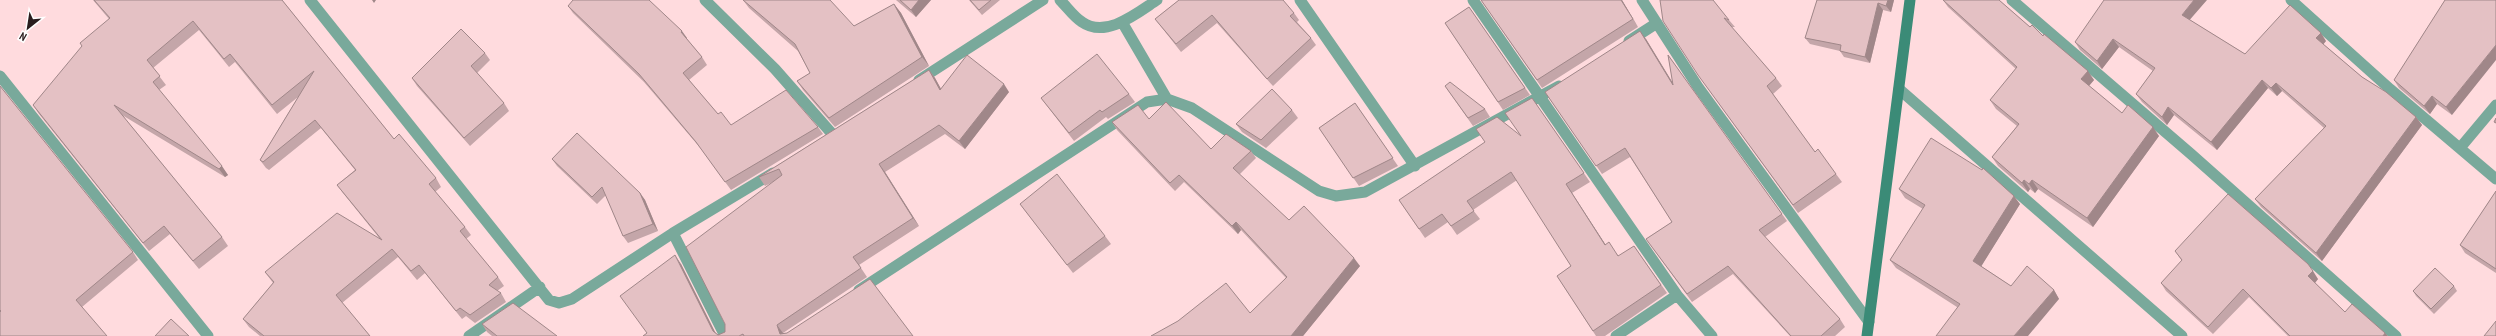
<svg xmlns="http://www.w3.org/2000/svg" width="2496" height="336" font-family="'PT Sans Narrow',sans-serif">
  <rect width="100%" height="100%" fill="#ffdbde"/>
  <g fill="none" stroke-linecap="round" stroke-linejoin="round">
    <!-- minor -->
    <path stroke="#79a99b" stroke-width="11" d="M310 0 549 300 559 303 572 299 673 233 773 173
      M705 0 775 69 834 136
      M1060 0C1067 7 1074 17 1082 22 1106 39 1137 13 1157 0
      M1300 0 1415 166
      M1473 0 1677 295 1712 336
      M1642 0 1698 87 1869 322
      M2012 0 2191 154 2396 336
      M2291 0 2390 89 2496 179
      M1122 22 1167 99
      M1629 41 1657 23
      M0 76 208 336
      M919 80 1043 0
      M1899 89 2182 336
      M2460 148 2496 105
      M673 233 725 336
      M859 290 1147 102 1167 99 1192 108 1319 191 1336 196 1365 192 1559 86
      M469 336 540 287
      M1616 336 1677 295"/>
    <!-- secondary -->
    <path stroke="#3b8b77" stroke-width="11" d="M1867 336 1910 0"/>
  </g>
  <!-- wall -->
  <path fill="#c4a6a9" d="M93 0H282L394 139 436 178 441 187 435 192 465 227 471 235 466 239 498 277 504 286 497 291 501 293 506 302 475 323 466 316 462 319 425 273 417 280 398 257 342 303 370 336H260L249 327 243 319 273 283 265 272 380 239 343 193 337 185 355 170 321 128 269 170 266 168 260 160 298 97 277 114 235 62 229 67 199 30 153 68 166 85 159 90 228 175 225 177 122 115 222 237 228 246 199 269 170 234 149 251 39 114 33 105 109 19Z
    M743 0 854 26 894 4 901 13 929 66 835 127 803 90 797 81 810 73 798 51 749 8Z
    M896 0H931L916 17Z
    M969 0H1000L982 15Z
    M1179 0 1294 13 1299 20 1297 22 1311 38 1316 45 1273 86 1217 23 1181 52 1155 19Z
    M1481 0H1622L1638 27 1542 88Z
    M1660 0 1729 20 1735 27H1731L1776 78 1782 86 1773 94 1815 152 1836 174 1842 182 1798 213 1704 83Z
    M1817 0H1894L1891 12 1883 10 1870 63 1844 57 1840 51 1810 44 1805 38Z
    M1943 0H1999L2030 27 2043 36 2094 80 2089 86 2122 113 2159 136 2093 227 2038 189 2035 193 2030 189 2028 192 1998 166 1992 157 2017 126 1996 109 1990 100 2016 69 1948 7Z
    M2445 0 2452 115 2437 104 2430 114 2399 88 2394 80Z
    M568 6 687 38V39L702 57 707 65 689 80 718 114 731 125 818 127 823 134 731 190 702 150 644 82 573 13Z
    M1469 7 1530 95 1503 110 1445 23Z
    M2190 20 2245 54 2326 41 2323 44 2362 77 2416 117 2422 125 2322 261 2261 207 2255 199 2324 128 2282 91 2277 96 2268 88 2217 150 2174 115 2167 125 2142 102 2136 94 2153 71 2119 47 2102 69 2080 50 2075 42Z
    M1646 39 1673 84 1668 55 1787 221 1765 237 1840 319 1845 327 1835 336H1790L1733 274 1692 302 1646 239 1672 222 1630 157 1602 174 1545 92Z
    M485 53 490 60 477 73 504 103 509 111 470 146 417 86 412 78Z
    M929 70 935 78 941 89 1009 92 965 149 945 134 885 172 919 226 859 265 867 277 783 333 913 336H643L647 333 681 264 715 332 718 335 725 332 773 182 765 186 759 177Z
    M0 86 133 252 138 260 82 307 0 311Z
    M1445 86 1485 109 1490 117 1473 126Z
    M1129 94 1135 102 1108 119 1106 117 1074 141 1041 98Z
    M1532 98 1590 182 1572 193 1605 244 1619 256 1634 246 1667 293 1605 336H1596L1557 276 1571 266 1517 180 1473 210 1480 219 1457 235 1448 222 1425 238 1399 200 1521 136Z
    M1355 103 1398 166 1359 186 1319 128Z
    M1292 110 1298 118 1266 148 1242 132 1236 124Z
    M1149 119 1211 149 1251 151 1256 158 1239 175 1289 220 1360 266 1303 336H1151L1250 313 1286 278 1241 230 1238 234 1184 182 1175 191 1117 130 1112 122Z
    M552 159 640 193 645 200 658 231 628 243 623 236 606 195 597 204 557 166Z
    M1899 189 2020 204 1981 266 2011 286 2054 290 2059 299 1957 307 1896 268 1890 260 1923 209 1905 198Z
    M2496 191V273L2465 253 2460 245Z
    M1020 204 1105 236 1111 244 1073 273Z
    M2175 251 2318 279 2315 283 2345 312 2388 336H2288L2249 297 2213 334 2166 291 2161 283 2182 261Z
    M2454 286 2457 291 2434 314 2416 296 2413 291Z
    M482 324 557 336H492L487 332Z"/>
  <!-- shaded-wall -->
  <path fill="#a08789" d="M372 0H376L374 3Z
    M919 0H931L916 17 911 10Z
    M1621 0H1622L1638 27 1633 19Z
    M1888 0H1894L1891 12 1886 6Z
    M2194 0H2207L2187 23 2182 15Z
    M1878 3 1883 10 1870 63 1865 57Z
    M894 4 901 13 929 66 922 57Z
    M682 31 687 38 686 40 681 32Z
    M1640 31 1646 39 1679 93 1673 85Z
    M2321 33 2326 41 2322 46 2316 38Z
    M2113 39 2119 47 2102 69 2097 61Z
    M2496 45V60L2452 115 2446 107Z
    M929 70 935 78 946 98 940 90Z
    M2088 71 2094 80 2087 88 2081 79Z
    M2262 80 2268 88 2217 150 2211 142Z
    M2276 83 2282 91 2277 96 2271 88Z
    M1004 84 1009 92 965 149 959 141Z
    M2432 96 2437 104 2430 114 2424 106Z
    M2168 107 2174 115 2167 125 2162 117Z
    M2416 117 2422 125 2322 261 2316 253Z
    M2153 127 2159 136 2093 227 2087 218Z
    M879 164 885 172 919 226 913 218Z
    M222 166 228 175 225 177 219 169Z
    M2024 180 2030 189 2028 192 2022 183Z
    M2032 180 2038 189 2035 193 2029 184Z
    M1566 184 1572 193 1611 253 1605 245Z
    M640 193 645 200 658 231 653 224Z
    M2014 196 2020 204 1979 270 1973 261Z
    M1236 222 1241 230 1238 234 1232 226Z
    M675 255 681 264 717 336 713 331Z
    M1354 258 1360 266 1303 336H1291Z
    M2313 271 2318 279 2314 284 2308 276Z
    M2054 290 2059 299 2028 336H2014Z
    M777 325 783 333 784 336 780 334Z
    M2385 333 2388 336H2383Z"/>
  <!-- building -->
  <path fill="#e4c1c4" stroke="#a08789" d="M94 0H282L394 139 399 134 436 178 429 184 465 227 460 231 498 277 489 285 501 293 470 315 460 308 456 311 419 265 411 271 392 249 336 295 370 336H264L243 319 274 282 265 272 337 213 382 240 337 185 356 170 315 120 263 162 260 160 314 71 272 105 230 54 224 59 193 21 147 60 160 76 153 82 222 166 219 169 114 105 222 237 193 261 164 226 143 243 33 105 82 46 80 43 110 18Z
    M573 0H649L682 31 681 32 702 57 683 73 718 114 721 112 731 125 786 90 818 127 725 182 696 142 639 74 568 6Z
    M743 0H830L854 26 894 4 922 57 829 118 797 81 810 73 795 44Z
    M900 0H919L911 10Z
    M970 0H991L979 10Z
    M1179 0H1283L1294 13 1290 16 1311 38 1267 79 1212 15 1176 44 1155 19Z
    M1481 0H1621L1633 19 1537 80Z
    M1660 0H1713L1729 20 1724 18 1776 78 1767 86 1815 152 1818 149 1836 174 1793 205 1698 75 1663 21Z
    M1817 0H1888L1886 6 1878 3 1865 57 1840 51 1841 45 1805 38Z
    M1943 0H1999L2030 27 2032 25 2043 36 2044 34 2088 71 2081 79 2122 113 2128 105 2153 127 2087 218 2032 180 2029 184 2024 180 2022 183 1992 157 2019 124 1990 100 2017 67Z
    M2104 0H2194L2182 15 2245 54 2290 5 2321 33 2316 38 2362 77 2386 92 2416 117 2316 253 2255 199 2326 126 2276 83 2271 88 2262 80 2211 142 2168 107 2162 117 2136 94 2155 68 2113 39 2097 61 2075 42Z
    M2445 0H2496V45L2446 107 2432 96 2424 106 2394 80Z
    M1469 7 1525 88 1498 102 1445 23Z
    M461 29 485 53 471 66 504 103 464 138 412 78Z
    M1640 31 1673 85 1668 55 1782 214 1759 230 1840 319 1821 336H1791L1728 266 1687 294 1646 239 1672 222 1625 148 1596 166 1545 92Z
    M1097 54 1129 94 1102 112 1100 110 1069 133 1041 98Z
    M967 55 1004 84 959 141 939 125 879 164 913 218 853 257 861 268 777 325 780 334 787 333 870 279 913 336H744L743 334 739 336H643L647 333 620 296 675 255 713 331 718 335 725 332V324L686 247 782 175 779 169 759 177 929 70 940 90Z
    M1450 82 1485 109 1468 118 1445 86Z
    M0 86 133 252 76 300 107 336H0V312L1 311 0 310Z
    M1272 89 1292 110 1261 140 1236 124Z
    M1532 98 1584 173 1566 184 1605 245 1609 242 1618 256 1634 246 1661 285 1593 331 1557 276 1571 266 1511 172 1467 201 1474 211 1451 226 1442 214 1419 229 1399 200 1485 142 1476 129 1497 117 1521 136 1505 113Z
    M1166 102 1211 149 1226 134 1251 151 1233 168 1289 220 1304 206 1354 258 1291 336H1151L1178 321 1226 283 1250 313 1287 277 1236 222 1232 226 1179 175 1170 183 1112 122 1138 105 1149 119Z
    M1355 103 1393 158 1353 178 1319 128Z
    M2496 118V123L2494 122Z
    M577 133 640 193 653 224 623 236 602 187 592 197 552 159Z
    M1931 138 1982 170 1983 168 2014 196 1973 261 2011 286 2027 266 2054 290 2014 336H1936L1960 304 1890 260 1925 205 1899 189Z
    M1057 174 1105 236 1067 265 1020 204Z
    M2496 191V269L2460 245Z
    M2228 194 2308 264 2313 271 2308 276 2345 312 2352 304 2385 333 2383 336H2290L2243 289 2208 327 2161 283 2182 260 2175 251Z
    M2435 268 2454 286 2431 309 2413 291Z
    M513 303 557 336H497L482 324Z
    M171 319 189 336H155Z
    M2496 321V336H2484Z"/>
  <!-- north arrow -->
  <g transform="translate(28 28) rotate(210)" stroke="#ffffff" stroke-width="3" paint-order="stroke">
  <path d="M0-3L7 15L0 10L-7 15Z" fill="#2a1d1e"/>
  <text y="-6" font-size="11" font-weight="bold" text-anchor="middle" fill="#2a1d1e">N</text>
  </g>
</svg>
